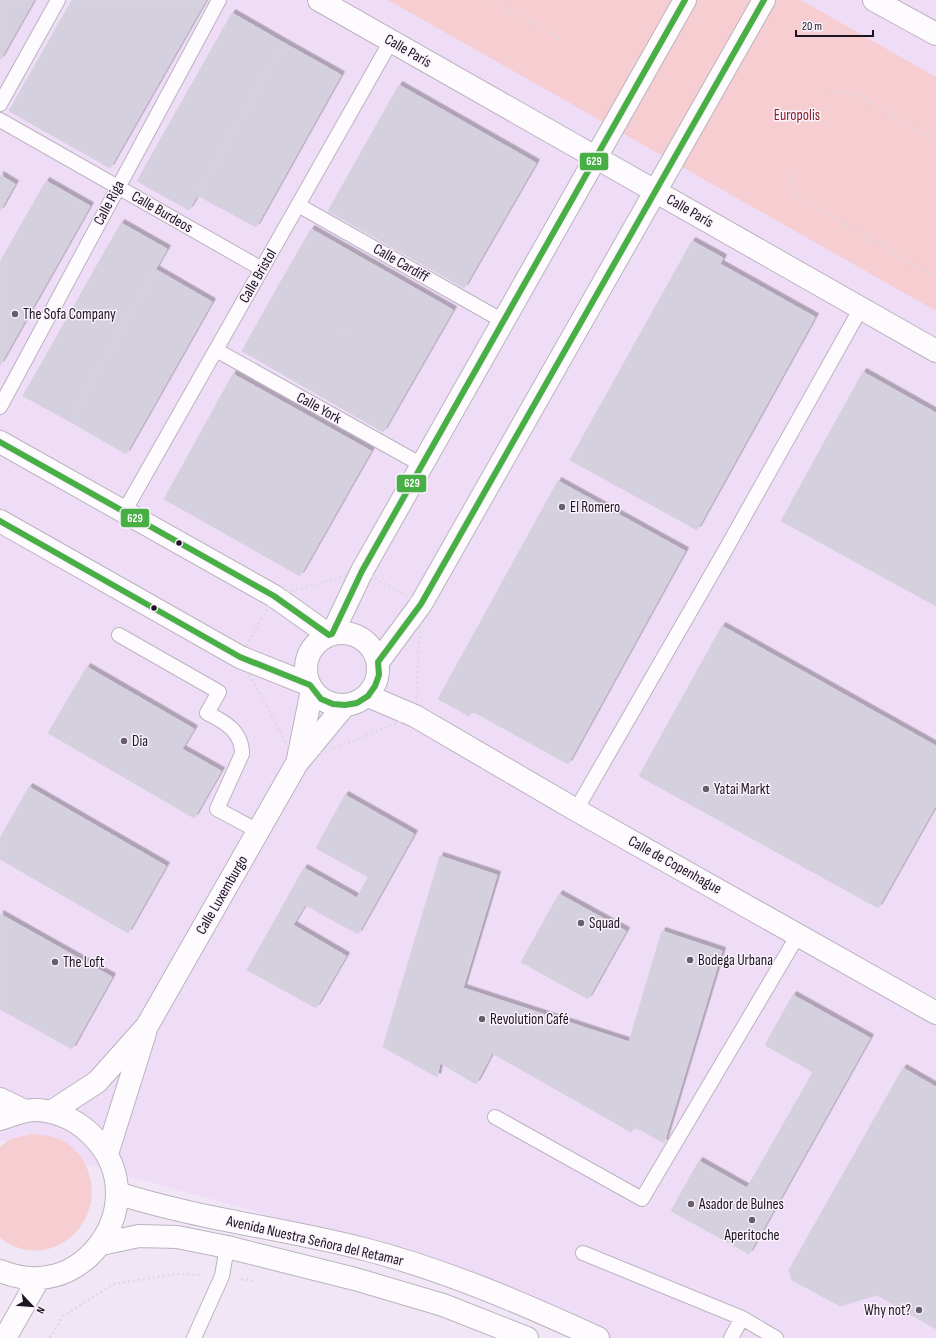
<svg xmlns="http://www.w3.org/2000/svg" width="936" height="1338" font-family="'Sofia Sans Condensed',sans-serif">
  <defs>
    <filter id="shadow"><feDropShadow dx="3.5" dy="-3.5" stdDeviation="0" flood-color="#0004"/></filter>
  </defs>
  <rect width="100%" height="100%" fill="#f1e6f6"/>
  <!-- built -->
  <path fill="#efddf7" d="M0 0H936V1338H611L382 1247 0 1140Z"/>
  <!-- green -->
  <path fill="#f6cdd1" d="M388 0H801L936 77V311Z
    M32 1134C39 1135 46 1135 53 1137 63 1139 74 1148 80 1156 114 1203 69 1266 16 1247 10 1245 5 1241 0 1238V1147L10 1139Z"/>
  <!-- building -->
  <path fill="#d4d0dd" stroke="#d6d1de" filter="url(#shadow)" d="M0 0H34L0 60Z
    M72 0H206L110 168 9 111Z
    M232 13 284 43 189 210 137 181Z
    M284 43 341 75 256 227 197 195Z
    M399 85 536 163 464 288 328 211Z
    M0 175 15 184 0 211Z
    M46 181 90 206 0 365V262Z
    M121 223 167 249 69 421 23 396Z
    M311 229 453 310 418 371 276 290Z
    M692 241 723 258 720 264 815 317 697 530 570 460Z
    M155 269 212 302 126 454 69 421Z
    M276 290 418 371 383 432 242 351Z
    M863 372 936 413V606L781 521Z
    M233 374 371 451 300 576 164 499Z
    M558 481 685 551 568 764 472 711 469 716 438 699Z
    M722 626 936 746V805L878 908 639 776Z
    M87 667 194 729 182 749 221 771 194 818 48 733Z
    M29 787 166 866 128 933 0 859V838Z
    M345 795 414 834 358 934 305 905 293 925 346 956 316 1008 247 970 304 868 357 898 368 877 316 848Z
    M440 856 497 875 463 988 629 1042 662 931 722 951 664 1143 635 1127 631 1132 492 1053 476 1084 440 1063 437 1077 383 1047Z
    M559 894 626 931 588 999 521 962Z
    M0 914 112 977 72 1049 0 1009Z
    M793 995 870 1038 749 1254 671 1211 699 1161 747 1188 813 1072 765 1045Z
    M903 1068 936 1087V1329L877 1295 840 1306 792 1280 789 1270Z"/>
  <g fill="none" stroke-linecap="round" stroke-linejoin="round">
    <defs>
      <path id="service" d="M0 104 58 0
        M0 120 262 269
        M298 205 503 321
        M216 350 422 465
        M0 407 219 0
        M124 512 391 41
        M119 635 219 692 207 713C225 722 242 731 242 754L217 809 258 831
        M576 810 722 556 861 308
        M495 1117 642 1199 798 935
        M583 1253 742 1318 776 1338
        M194 1338 222 1276 227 1247
        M731 1338 742 1318"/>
      <path id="minor" d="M319 0 936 351
        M874 0 936 34
        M0 442 274 596 329 635
        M0 521 240 657 310 685
        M306 669a36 36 0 1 1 72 0a36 36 0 1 1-72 0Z
        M332 634 362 571 685 0
        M378 662 421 604 764 0
        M368 696 415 716 576 810 936 1013
        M298 759 312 690
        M0 1099 25 1111
        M51 1112 97 1082 147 1026 297 763 345 705
        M0 1119C13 1115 25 1109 38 1110 80 1113 117 1150 117 1193 117 1236 82 1276 39 1278 25 1279 13 1276 0 1271
        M107 1154 145 1033
        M117 1193C198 1219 282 1228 364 1249 445 1270 522 1303 598 1338
        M101 1244 139 1236 177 1237 227 1247 355 1279 443 1305 527 1338
        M5 1338 39 1278"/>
    </defs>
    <!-- service casing -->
    <use href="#service" stroke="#bbb3bf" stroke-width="16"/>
    <!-- minor casing -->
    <use href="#minor" stroke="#bbb3bf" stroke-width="24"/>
    <!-- path -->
    <path stroke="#ddd9dd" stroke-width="2.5" stroke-dasharray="2 3" stroke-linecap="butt" d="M493 0 559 39
      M830 90 855 93 936 140
      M788 169 797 196 936 278
      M362 571 421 604 415 716 297 763 240 657 274 596Z
      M241 1279 254 1281
      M50 1338 63 1316 114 1284 174 1274 201 1275"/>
    <!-- service -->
    <use href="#service" stroke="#fdfbfe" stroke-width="14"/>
    <!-- minor -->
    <use href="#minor" stroke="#fdfbfe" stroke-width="22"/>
    <defs>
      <path id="bus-1" d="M0 442 274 596 329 635 332 634 362 571 685 0
        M0 521 240 657 310 685 321 699 333 704 345 705 357 703 368 696 375 686 379 675 378 662 421 604 764 0"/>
    </defs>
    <!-- bus-1 casing -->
    <use href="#bus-1" stroke="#faf2fd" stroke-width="9"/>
    <!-- bus-1 -->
    <use href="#bus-1" stroke="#48af45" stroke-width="6"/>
  </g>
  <!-- markers -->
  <g fill="#675e6a" stroke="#faf2fd" stroke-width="1.5">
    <circle cx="15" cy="314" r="4"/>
    <circle cx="562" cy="507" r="4"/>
    <circle cx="124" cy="741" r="4"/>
    <circle cx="706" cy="789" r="4"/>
    <circle cx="581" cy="923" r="4"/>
    <circle cx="690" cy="960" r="4"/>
    <circle cx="55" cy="962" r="4"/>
    <circle cx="482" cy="1019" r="4"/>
    <circle cx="691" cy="1204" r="4"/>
    <circle cx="752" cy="1220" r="4"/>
    <circle cx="919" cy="1310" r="4"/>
  </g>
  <g fill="#1c151f" stroke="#faf2fd" stroke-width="1.5">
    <circle cx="179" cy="543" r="3.5"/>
    <circle cx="154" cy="608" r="3.5"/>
  </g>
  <g text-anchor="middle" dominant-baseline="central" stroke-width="3" stroke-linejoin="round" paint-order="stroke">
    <!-- street labels -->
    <g font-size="15" fill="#1c151f" stroke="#faf2fd">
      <text transform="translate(408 51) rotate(30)">Calle París</text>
      <text transform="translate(109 203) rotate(-62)">Calle Riga</text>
      <text transform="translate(690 211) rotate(30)">Calle París</text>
      <text transform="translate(162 212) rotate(30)">Calle Burdeos</text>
      <text transform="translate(401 263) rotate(30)">Calle Cardiff</text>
      <text transform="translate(258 276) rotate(-60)">Calle Bristol</text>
      <text transform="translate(319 408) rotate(29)">Calle York</text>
      <text transform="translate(675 865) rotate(29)">Calle de Copenhague</text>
      <text transform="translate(222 895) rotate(-60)">Calle Luxemburgo</text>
      <text transform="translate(315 1241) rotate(13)">Avenida Nuestra Señora del Retamar</text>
    </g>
    <!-- park labels -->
    <g font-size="15" fill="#871f22" stroke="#faf2fd">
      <text x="797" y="115">Europolis</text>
    </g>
    <!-- poi labels -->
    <g font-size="15" fill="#1c151f" stroke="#faf2fd" text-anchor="start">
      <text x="23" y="314">The Sofa Company</text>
      <text x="570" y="507">El Romero</text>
      <text x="132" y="741">Dia</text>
      <text x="714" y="789">Yatai Markt</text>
      <text x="589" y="923">Squad</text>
      <text x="698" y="960">Bodega Urbana</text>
      <text x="63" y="962">The Loft</text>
      <text x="490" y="1019">Revolution Café</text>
      <text x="699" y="1204">Asador de Bulnes</text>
      <text x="752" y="1235" text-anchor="middle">Aperitoche</text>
      <text x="911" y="1310" text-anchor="end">Why not?</text>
    </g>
  </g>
  <g stroke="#faf2fd" stroke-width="1.5">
    <rect x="579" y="152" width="30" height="19" rx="4" fill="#48af45"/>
    <rect x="396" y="474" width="31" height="19" rx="4" fill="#48af45"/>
    <rect x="120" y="508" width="30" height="20" rx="4" fill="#48af45"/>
  </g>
  <g font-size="11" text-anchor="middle" font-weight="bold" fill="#fff">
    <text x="594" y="165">629</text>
    <text x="412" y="487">629</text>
    <text x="135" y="522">629</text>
  </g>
  <!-- north arrow -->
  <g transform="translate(32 1306) rotate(116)" stroke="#faf2fd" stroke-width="3" paint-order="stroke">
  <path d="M0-3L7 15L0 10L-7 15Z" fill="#1c151f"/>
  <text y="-6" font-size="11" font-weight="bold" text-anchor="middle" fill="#1c151f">N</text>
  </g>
  <!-- scale -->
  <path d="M796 30v6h77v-6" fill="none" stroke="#1c151f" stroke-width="2"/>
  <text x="802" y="30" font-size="12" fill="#1c151f" stroke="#faf2fd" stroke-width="3" paint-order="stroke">20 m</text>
</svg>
